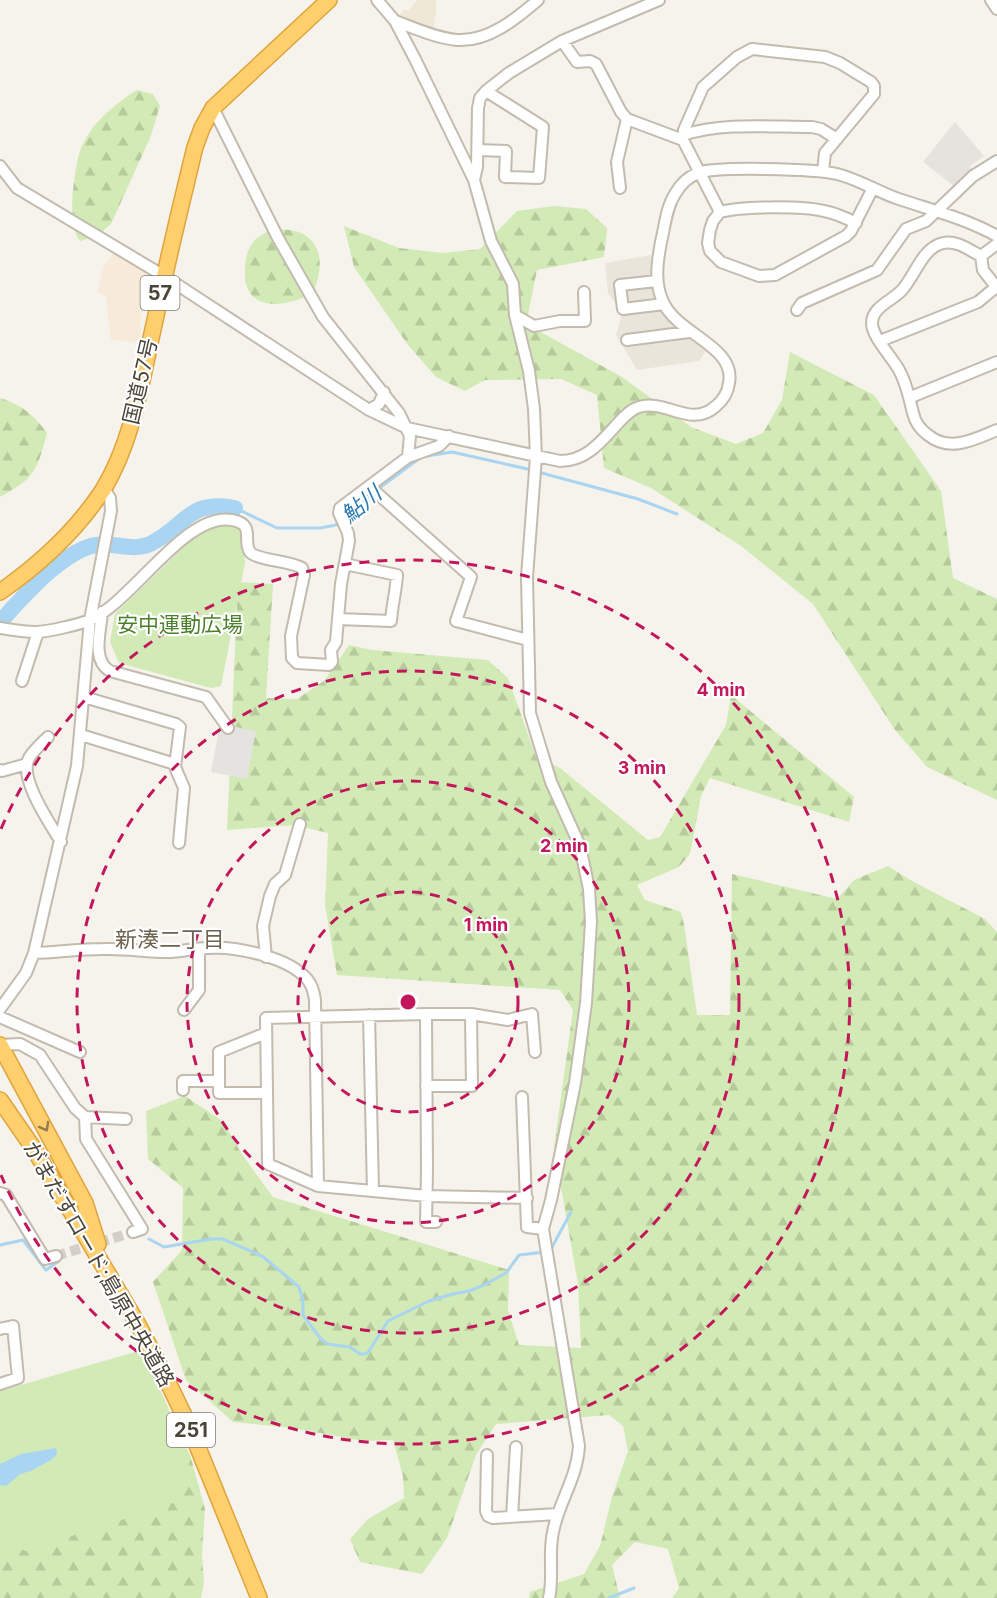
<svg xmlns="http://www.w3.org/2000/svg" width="997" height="1598" font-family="Inter,'Noto Sans JP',sans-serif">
  <defs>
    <pattern id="forest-firs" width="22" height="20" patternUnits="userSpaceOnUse" patternTransform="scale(1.5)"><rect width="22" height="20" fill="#d2eab5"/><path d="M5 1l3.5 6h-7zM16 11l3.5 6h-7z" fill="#b6ca9c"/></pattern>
  </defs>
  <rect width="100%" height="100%" fill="#f6f3ec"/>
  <!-- residential -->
  <path fill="#eae5da" d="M651 255V275L655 296 661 312 674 327 706 351 699 361 637 370 618 338 616 335 621 318 618 307 608 293 605 263Z"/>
  <!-- commercial -->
  <path fill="#f7ead8" d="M115 252 149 273 152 278 151 289 145 300 139 323 141 330 139 342 111 340 106 295 97 293 104 266Z"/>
  <!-- industrial -->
  <path fill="#e6e2dd" d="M955 122 984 156 970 166 972 169 954 186 923 162Z"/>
  <!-- education -->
  <path fill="#efe8d6" d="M417 0H436V12L433 32 397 18 404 9 408 11Z"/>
  <!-- forest -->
  <path fill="url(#forest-firs)" d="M137 90 153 94 160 106 150 138 111 224 97 236 80 241C66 224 74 175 79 154 81 146 89 133 94 126 106 112 122 99 137 90Z
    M554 206 586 209 607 228 604 257 537 270 526 324 622 377 691 427 736 444 763 433 782 400 790 352 874 395 941 491 953 578 997 599V800L927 767 895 730 813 604 741 546 651 488 604 468 597 395 561 379 485 380 465 391 436 377 408 345 354 267 344 226 399 248 443 253 480 249 517 211Z
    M271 229C277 229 284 229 290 230 324 235 325 269 312 294 281 309 241 312 245 266 246 256 248 248 255 240 259 236 266 233 271 229Z
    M0 398C22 405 33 414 47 433 37 471 35 478 0 497Z
    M238 582 273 584 266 698 297 699 324 681 349 645 372 650 488 660 508 678 536 757 560 768 648 840 660 837 726 725 731 695 854 797 849 822 710 778 701 796 690 854 679 867 637 885 645 900 681 912 684 924 697 1015H730L732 874 837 899 854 880 888 866 912 881 985 919 997 932V1598H672L679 1588 668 1549 635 1542 612 1565 620 1598H529L530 1592 584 1574 600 1546 612 1497 628 1451 623 1426 609 1415 496 1424 476 1455 447 1538 422 1574 360 1562 350 1539 368 1519 404 1498 403 1476 393 1440 363 1441 293 1428 233 1422 186 1380 153 1282 182 1250 183 1188 148 1159 146 1111 185 1096 224 1122 241 1153 273 1197 509 1270 508 1310 519 1345 581 1348 578 1284 554 1147 573 1010 560 990 337 975 325 905 328 833 295 825 227 830Z
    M191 1458 205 1509 202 1554 204 1583 201 1598H0V1539H60Z"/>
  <!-- park -->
  <path fill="#d2eab5" d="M219 524H231L239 527 242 533 245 563 221 686 211 688 119 663 110 642 115 614 195 536Z
    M142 1350 191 1458 176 1502 26 1551 0 1542V1391Z"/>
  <!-- parking -->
  <path fill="#e5e3e0" d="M220 724 256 731 247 779 211 772Z"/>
  <!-- water -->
  <path fill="#a9d4f2" d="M56 1448 57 1454 51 1460 31 1471 20 1474 6 1486 0 1485V1464L21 1454Z"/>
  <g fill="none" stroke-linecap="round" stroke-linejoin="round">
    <!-- stream -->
    <path stroke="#a9d4f2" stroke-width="3" d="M427 456 452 452 532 470
      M538 472 638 499 677 514
      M378 489 420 458
      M235 508 277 528H320L336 525 373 494
      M149 1239 164 1247 211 1239H223L262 1256 299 1287 303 1301V1315L320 1338 327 1344 350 1347 360 1354H366L369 1351 388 1321 429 1301 453 1294 469 1291 484 1285 506 1273 519 1255 545 1252
      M0 1245 23 1240 46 1270 59 1261
      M551 1249 571 1212
      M609 1598 634 1588"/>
    <!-- river -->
    <path stroke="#a9d4f2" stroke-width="16" d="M0 622C23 597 62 551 96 545 114 542 132 552 150 544 186 527 187 499 235 508"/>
    <!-- minor-tunnel -->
    <path stroke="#d4d0c8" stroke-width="10" stroke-dasharray="10 5" stroke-linecap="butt" d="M56 1256 133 1232"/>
    <defs>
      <path id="minor" d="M377 0 395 21 415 59 474 180 491 241 513 284 515 315 529 371 534 409 536 457 527 577 530 713 551 782 580 846 589 889 591 922 586 1003 575 1083 551 1200 543 1229 579 1446C577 1479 559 1501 553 1532 548 1554 554 1577 549 1598
        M991 0 997 9
        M395 21C414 28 436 38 457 40 488 42 516 19 538 0
        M562 41 577 62 590 61 596 64 621 112 627 119 683 140
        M213 108 278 238 323 317 399 413 410 436 408 457
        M683 135C724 122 769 127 812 127L821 129 837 139
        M478 150 506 151 505 177 539 178 543 127 486 91
        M0 166 17 188 164 276 369 410 407 428 560 461C588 461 603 439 621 420 627 414 632 409 639 407 667 399 691 429 716 406 723 400 728 392 729 383 736 347 680 335 664 304 654 284 657 263 661 242 665 226 666 208 675 194 680 185 688 177 698 173 716 166 816 169 837 174 858 179 876 191 896 198 931 210 965 218 997 236
        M823 171 825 153 874 94V86L871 82 840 63 825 57 752 49 737 57 703 87 684 130 683 140 720 212 713 221 710 230 708 243 710 251 721 262 759 276 775 275 846 236 851 231 873 188
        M474 180 477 167 478 108 480 98 486 91 509 73 562 41 659 0
        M620 188 617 162 627 119
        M720 212C742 206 802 206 824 211 835 213 846 218 856 223
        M997 244 981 256 983 270 997 288
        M981 256C969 250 957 240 943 243 922 248 915 276 902 290 892 301 872 307 872 323 872 337 892 357 899 370 907 384 909 398 913 413 915 422 921 430 928 435 950 453 975 439 997 430
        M657 281 620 285 623 309 664 304
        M797 310 802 303 877 270 906 229 926 221 973 176 997 161
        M515 315 534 326 560 321H585L584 292
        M627 340 689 332
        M880 341 978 302 996 287
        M911 397 997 362
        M369 410 379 404 384 392
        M369 486 471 577 456 621 528 640
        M102 612C101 630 91 660 110 671L206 697 228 728
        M338 619 391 621C392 606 396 591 397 575L345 564
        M0 628C12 630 25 632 36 632 47 632 81 624 90 620 132 602 186 511 232 520 256 524 242 541 250 552 256 560 291 561 302 568L304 575 291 636 292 658 297 663 329 665 332 662 331 650 336 642 341 584 349 541 348 533 339 513 340 508 408 457 439 446 449 436
        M22 681 38 632
        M84 697 176 724 180 727 175 767 184 788 179 843
        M81 735 175 764
        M48 737C42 743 33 751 29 758 18 778 51 825 61 842
        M0 770 2 771 27 764
        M34 953C57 952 80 949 103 949 124 948 146 952 167 952 181 952 194 948 208 948 236 946 288 957 307 979 312 985 314 992 315 1000L318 1186
        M266 957 263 926 270 896 275 884 285 875 300 824
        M0 1009 26 973 34 953 77 766 90 620 111 511 110 498 104 488
        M184 1010 199 990V949
        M426 1014H471L472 1086H426
        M471 1014 508 1020 532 1014 535 1052
        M369 1015 373 1191
        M0 1017 80 1052
        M266 1033 219 1052V1093H267
        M0 1045 20 1044 40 1055 75 1108 85 1117 86 1139 142 1229 133 1232
        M183 1090V1081H219
        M522 1097 527 1227 543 1229
        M85 1117 126 1119
        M0 1193 6 1195 45 1259 56 1256
        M436 1222H426L427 1170 426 1014 266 1018 268 1164 318 1186 427 1196 527 1198
        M0 1329 13 1326 18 1378 0 1384
        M487 1455 486 1511 488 1516 493 1518 558 1514
        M512 1517 516 1447"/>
      <path id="highway" d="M0 592C40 564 76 531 103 490 134 439 142 377 155 320 167 262 181 205 195 147L202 128 213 108 329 0
        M0 1045 85 1203 98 1244
        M0 1100 34 1149 136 1321 163 1372 190 1428 259 1598"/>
    </defs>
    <!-- minor casing -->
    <use href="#minor" stroke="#c2bbae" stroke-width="14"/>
    <!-- highway casing -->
    <use href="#highway" stroke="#e0a43c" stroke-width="18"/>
    <!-- minor -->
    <use href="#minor" stroke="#fff" stroke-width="10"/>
    <!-- highway -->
    <use href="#highway" stroke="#ffcf6e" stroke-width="15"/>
  </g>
  <!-- one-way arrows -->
  <defs><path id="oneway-chevron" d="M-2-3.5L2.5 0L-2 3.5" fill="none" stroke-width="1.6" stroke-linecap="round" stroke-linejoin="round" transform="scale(1.5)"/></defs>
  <use stroke="#937c4e" href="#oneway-chevron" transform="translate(45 1127) rotate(61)"/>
  <!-- distance rings -->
  <g fill="none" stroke="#c2185b" stroke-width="3" stroke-dasharray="10 8">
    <circle cx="408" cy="1002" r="110"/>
    <circle cx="408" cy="1002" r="221"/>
    <circle cx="408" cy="1002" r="331"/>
    <path d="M1 829A442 442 0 1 1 1 1175"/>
  </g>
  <g text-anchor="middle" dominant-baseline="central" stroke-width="4.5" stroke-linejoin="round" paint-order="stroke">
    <!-- shield labels -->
    <g fill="#fff" stroke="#817c74" stroke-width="1.5">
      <rect x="140.5" y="276" width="39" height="34" rx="4.5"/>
      <rect x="167" y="1413" width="48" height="34" rx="4.5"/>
    </g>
    <g font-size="20" font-weight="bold" fill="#4b4439">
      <text x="160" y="293">57</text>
      <text x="191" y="1430">251</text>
    </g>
    <!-- street labels -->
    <g font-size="21" fill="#4b4439" stroke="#fff">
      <text transform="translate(140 381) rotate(-77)">国道57号</text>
      <text transform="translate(99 1264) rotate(60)">がまだすロード;島原中央道路</text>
    </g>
    <!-- park labels -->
    <g font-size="21" fill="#4a7f2a" stroke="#fff">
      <text x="180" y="624">安中運動広場</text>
    </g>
    <!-- water labels -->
    <g font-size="22" font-style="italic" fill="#2e7ab2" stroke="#fff">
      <text transform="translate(361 504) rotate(-39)">鮎川</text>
    </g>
    <!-- neighbourhood labels -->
    <g font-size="22" fill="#6e6250" stroke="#fff">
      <text x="170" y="939">新湊二丁目</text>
    </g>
  </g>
  <circle cx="408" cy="1002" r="9" fill="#c2185b" stroke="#fff" stroke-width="3"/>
  <g font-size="18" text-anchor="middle" font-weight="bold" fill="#c2185b" stroke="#fff" stroke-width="4.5" stroke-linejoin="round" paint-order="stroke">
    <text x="721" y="696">4 min</text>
    <text x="642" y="774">3 min</text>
    <text x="564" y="852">2 min</text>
    <text x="486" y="931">1 min</text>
  </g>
</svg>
